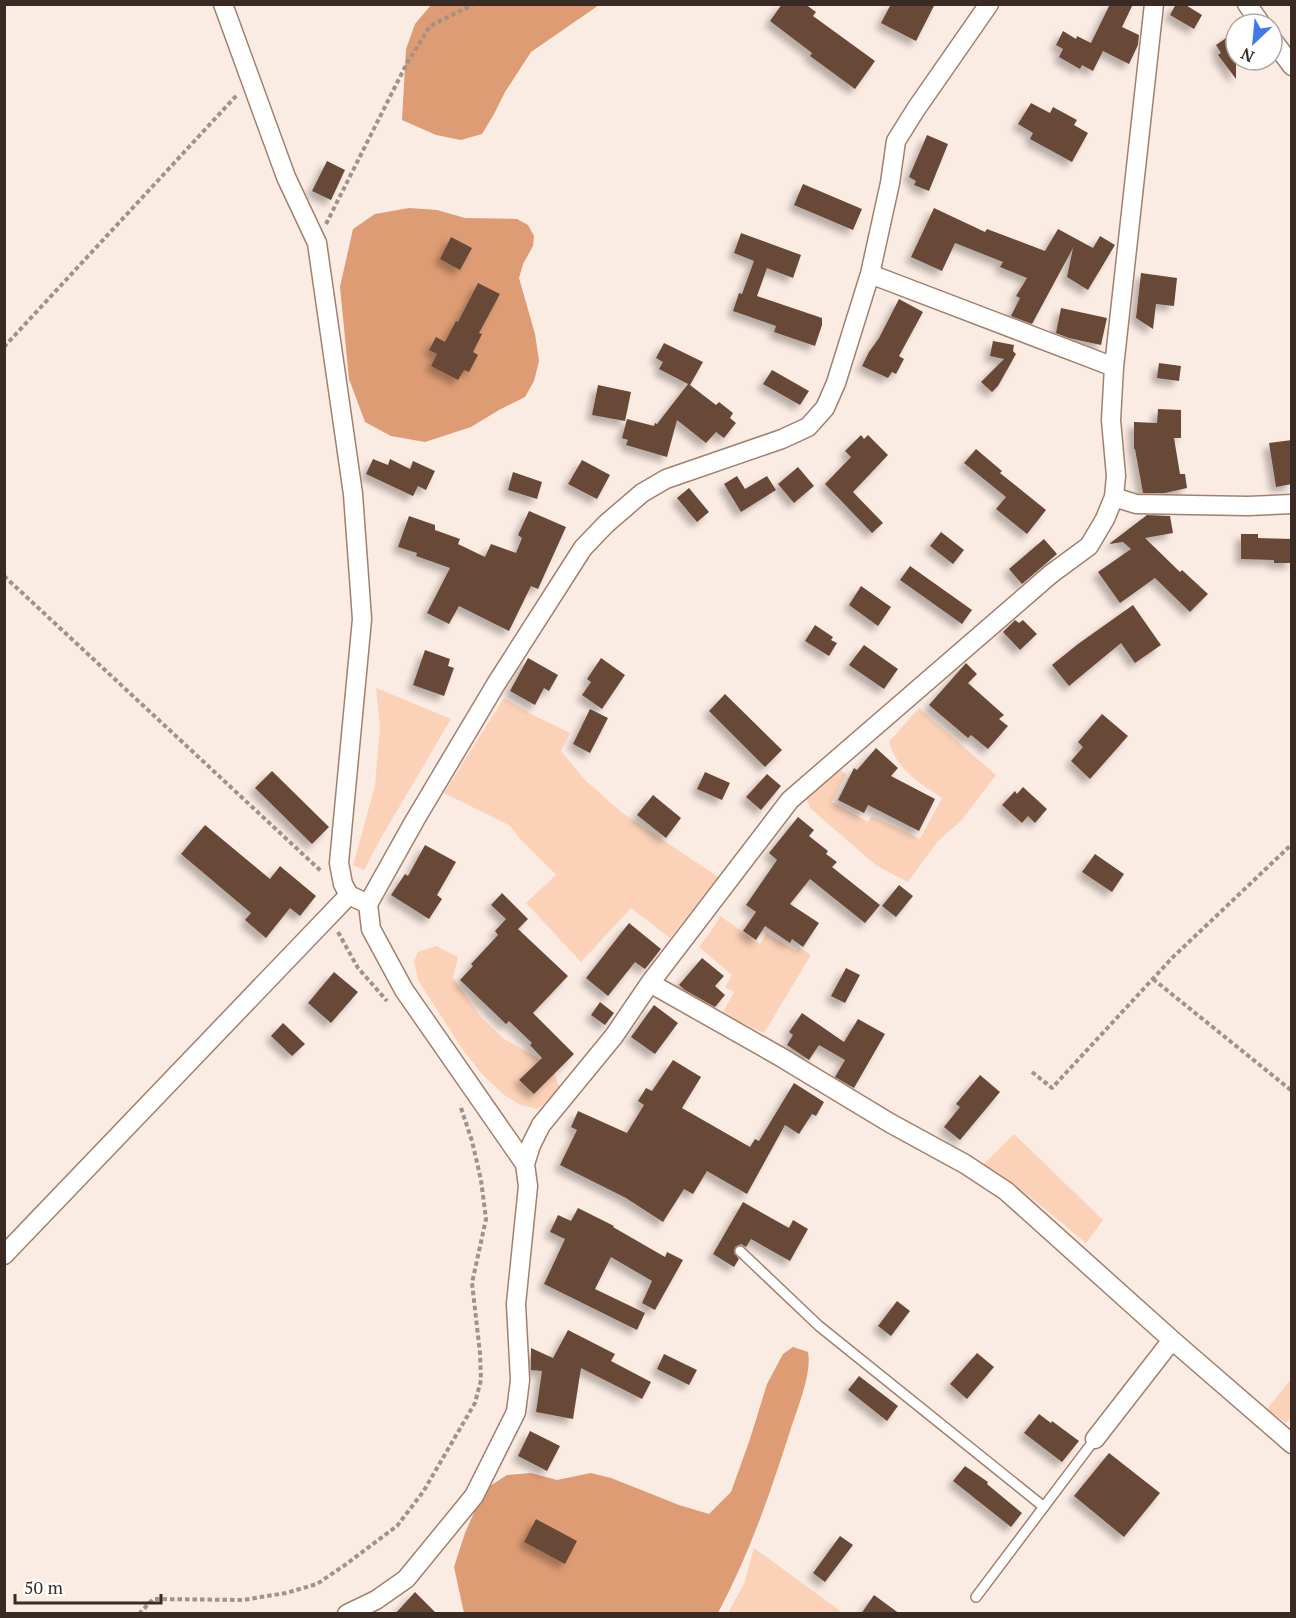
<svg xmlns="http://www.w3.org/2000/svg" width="1296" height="1618" font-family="'PT Serif',serif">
  <defs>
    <filter id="shadow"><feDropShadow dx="-5.5" dy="5.5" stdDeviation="3" flood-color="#0004"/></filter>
  </defs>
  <rect width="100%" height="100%" fill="#faebe3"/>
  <!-- green -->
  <path fill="#fbd1b7" d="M376 688 451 719 381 838 364 870 353 865 375 786 380 727Z
    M504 698 533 715 570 733 561 751 584 779 621 812 718 877 670 938 631 908 581 962 526 903 556 875 522 841 509 825 444 793Z
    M919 708 996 775 961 821 938 841 908 882 877 866 810 808 807 799 836 767 846 774 832 802 868 822 872 816 920 839 942 798C917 781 899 772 889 742Z
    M720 916 760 944 766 933 796 951 799 947 811 955 764 1033 722 1014 734 992 725 987 732 975 699 947 714 927Z
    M436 946 458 957 453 978 480 1016 504 1039 551 1065 559 1086 552 1099 537 1109 521 1105 504 1095 483 1075 463 1050 418 980 414 961 418 952Z
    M1014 1134 1103 1220 1086 1243C1053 1216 1021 1186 983 1165Z
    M1291 1379V1417L1286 1423 1267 1409Z
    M754 1548 843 1613H728L744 1584Z"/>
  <!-- forest -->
  <path fill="#dd9c73" d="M431 5V4L599 5 531 52 505 92 494 114 482 134 461 140 436 135 402 120 406 49 415 24Z
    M409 208 437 210 465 218 517 219 528 225 534 236 533 246 523 264 519 278 535 334 539 361 534 381 525 397 499 410 471 427 425 442 391 436 365 422 349 379 340 287 353 229 375 214Z
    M793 1347 808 1352C812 1373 798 1407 791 1428 771 1491 749 1555 718 1613H464L454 1567 465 1533 484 1490 507 1475 531 1473 557 1480 591 1473 611 1478 679 1505 709 1514 731 1492 750 1439 767 1384 783 1354Z"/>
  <!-- building -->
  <path fill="#684a38" filter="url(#shadow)" d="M782 4H805L816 12 813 16 875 61 855 89 810 56 812 53 770 21Z
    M891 4H935L916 41 881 23Z
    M1110 4H1133L1122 27 1139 35 1138 45 1129 64 1103 51 1093 71 1082 65 1080 69 1059 57 1063 49 1056 45 1063 31 1076 39 1077 36 1091 43Z
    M1176 4H1184L1202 15 1194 29 1170 15Z
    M1236 31V79L1218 55 1221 53 1216 45Z
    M1031 103 1050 113 1053 107 1077 120 1074 125 1088 133 1072 162 1030 139 1033 133 1018 124Z
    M927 135 948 144 929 191 914 185 916 181 909 177Z
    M327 161 345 170 331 200 312 191Z
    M803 184 862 209 853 230 794 205Z
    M934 208 985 232 987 229 1045 251 1058 229 1093 248 1100 236 1115 245 1088 290 1067 277 1073 248 1032 324 1011 316 1020 298 1016 296 1027 278 1000 267 1003 262 955 243 942 271 911 257Z
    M741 233 801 255 793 278 767 268 757 296 822 318V325L815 346 774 332 776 326 733 311 739 293 742 294 754 261 734 253Z
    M451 237 472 248 460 270 440 259Z
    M1141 273 1177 278 1174 306 1156 304 1153 329 1136 318Z
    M478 283 500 294 479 333 482 334 473 352 478 355 469 372 464 370 458 380 431 366 437 354 429 350 436 337 445 342 456 321 458 322Z
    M899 299 923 312 899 356 904 359 896 374 892 372 888 378 862 366 869 352 879 338Z
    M1061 308 1107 318 1101 345 1069 338 1056 333Z
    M993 341 1014 345 1013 351 1016 354 998 386 992 392 981 382 1004 359 990 356Z
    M664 343 703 362 690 385 716 405 719 402 733 413 730 418 736 423 724 438 716 432 706 443 677 420 667 457 626 445 628 440 622 438 627 419 654 426 655 423 657 424 688 384 659 369 663 362 656 358Z
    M1159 363 1181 366 1179 381 1157 378Z
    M772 370 809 391 800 405 763 384Z
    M598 385 631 392 625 421 592 415Z
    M1158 409 1181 410V438H1174L1180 474H1185L1187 488 1165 493H1143L1135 449H1134V422L1157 423Z
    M861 435 864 439 868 435 888 455 853 492 883 523 872 533 825 484 851 457 845 451Z
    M1292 440V484L1276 487 1269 443Z
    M976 449 1002 471 1000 473 1046 510 1027 534 996 509 1006 497 964 463Z
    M373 459 388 465 390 459 410 469 413 461 435 471 426 490 418 486 413 496 366 474Z
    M582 460 610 475 597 499 568 484Z
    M798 467 814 486 794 503 778 484Z
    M513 472 542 482 537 499 508 490Z
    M737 476 745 489 767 476 776 490 741 512 724 484Z
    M689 488 709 512 697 522 677 498Z
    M529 511 566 527 538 589 531 586 509 631 459 606 449 624 427 613 450 568 416 556 417 553 398 547 409 516 435 525V530L460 539 458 544 485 557 491 544 516 553 522 538 518 535Z
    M1147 515 1170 516 1173 533 1145 538 1180 572 1182 570 1208 594 1190 612 1155 578 1120 603 1098 572 1131 549 1123 542 1109 544Z
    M941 532 964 550 953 564 930 546Z
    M1241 534H1258V538L1292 539V563H1274V560L1241 559Z
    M1044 539 1057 554 1022 584 1009 569Z
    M910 566 972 610 962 624 900 580Z
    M861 586 891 607 878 626 849 605Z
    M1133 605 1161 645 1135 663 1121 643 1069 686 1052 665 1078 644Z
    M1015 620 1019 623 1023 620 1037 634 1020 650 1003 632Z
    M815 625 833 637 831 640 837 643 829 656 805 641Z
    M864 645 898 669 884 689 849 665Z
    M425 650 450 659 448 666 454 668 444 696 413 685Z
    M528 658 558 675 549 691 544 688 535 705 510 691Z
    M601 658 625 675 602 709 582 695 591 682 587 679Z
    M966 663 977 674 968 683 1004 715 999 719 1008 726 988 749 971 735 968 738 929 705Z
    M725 694 782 750 765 767 709 711Z
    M590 709 608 718 590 753 573 744Z
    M1102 714 1128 736 1090 779 1071 761 1083 747 1078 742Z
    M876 748 898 768 891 776 935 799 919 831 868 805 864 813 838 800 854 768 857 770Z
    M272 771 329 827 312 844 255 788Z
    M705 772 730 783 722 800 697 789Z
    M767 774 781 786 761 810 746 797Z
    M1023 787 1047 809 1035 823 1028 816 1022 823 1002 805 1015 791 1017 794Z
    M653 795 681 818 666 838 637 815Z
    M798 817 814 830 809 836 828 851 826 854 837 862 832 867 880 905 865 923 810 879 790 904 819 923 803 947 792 939 790 943 765 926 756 940 743 931 756 912 746 905 777 860 769 853Z
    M205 825 270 879 280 866 316 896 300 916 290 908 266 938 245 920 251 913 181 854Z
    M425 845 456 862 437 895 442 899 429 919 391 895 405 874 408 876Z
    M1095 854 1124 874 1112 892 1082 872Z
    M899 885 913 896 896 917 882 906Z
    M502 893 528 919 518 929 568 976 533 1013 574 1054 534 1094 519 1080 542 1058 530 1045 532 1043 509 1021 506 1024 460 980 473 966 471 964 498 935 495 931 506 919 491 905Z
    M629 923 661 949 645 969 635 962 608 996 586 978Z
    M702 958 724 976 715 986 725 995 715 1007 685 990 679 985Z
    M846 968 860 975 845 1003 831 996Z
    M334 972 358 992 331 1023 308 1003Z
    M600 1002 614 1013 605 1025 591 1015Z
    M654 1005 678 1023 655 1054 631 1037Z
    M802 1013 844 1042 858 1019 885 1034 854 1088 835 1077 845 1060 819 1045 809 1060 787 1045 793 1035 789 1032Z
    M283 1023 305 1044 292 1056 271 1036Z
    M673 1060 701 1077 682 1108 750 1147 755 1139 759 1141 794 1083 824 1102 816 1116 812 1114 799 1134 785 1125 747 1194 707 1171 693 1194 684 1189 663 1222 626 1198 560 1165 577 1130 571 1127 578 1111 627 1133 644 1105 638 1101 646 1088 652 1091Z
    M980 1075 1000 1092 960 1140 944 1127 960 1107 956 1104Z
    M743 1202 789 1228 793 1220 808 1229 790 1261 751 1239 746 1247 741 1244 735 1247 734 1253 739 1259 734 1267 713 1254Z
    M578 1208 614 1226 613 1227 665 1257 667 1252 683 1260 655 1310 642 1303 652 1281 611 1257 595 1289 645 1313 637 1330 544 1284 565 1239 550 1232 558 1215 571 1221Z
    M897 1301 910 1311 891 1336 878 1326Z
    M568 1330 615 1354 611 1361 651 1382 642 1399 581 1368 573 1419 536 1412 542 1371 531 1370V1348L553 1358Z
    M977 1353 994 1367 967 1399 950 1384Z
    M664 1354 697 1370 689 1385 657 1369Z
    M859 1376 898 1406 887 1421 848 1390Z
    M1039 1414 1051 1423 1052 1421 1079 1441 1062 1462 1024 1433Z
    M530 1431 560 1446 547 1471 518 1456Z
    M1109 1453 1160 1493 1124 1537 1074 1496Z
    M965 1466 988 1482 987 1484 1022 1513 1011 1527 953 1481Z
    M536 1519 577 1541 565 1564 524 1542Z
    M840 1536 853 1545 825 1582 813 1573Z
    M415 1592 437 1614H395Z
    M874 1595 900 1614H861Z"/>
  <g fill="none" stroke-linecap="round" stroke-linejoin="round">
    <defs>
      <path id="service" d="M740 1251 819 1326 1044 1507
        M976 1597 1095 1439"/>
      <path id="minor" d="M223 4 286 177 317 243 353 494 362 619 339 863 343 884 349 895 368 904
        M1247 4 1261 24
        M1272 39 1292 66
        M870 274 1114 367
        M1114 497 1136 504 1248 506 1292 504
        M650 983 779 1056 890 1123 965 1164 1006 1191 1172 1340 1292 1444
        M525 1164 404 990 371 929 368 904 415 820 496 684 583 548 606 524 642 493 666 479 782 439 808 427 825 408 836 383 870 274 890 183 896 141 916 109 989 4
        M4 1255 349 895
        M1095 1439 1172 1340
        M347 1614 376 1600 406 1579 474 1496 516 1412 520 1380 516 1304 528 1186 525 1164 531 1145 541 1125 614 1036 650 983 790 800 1051 574 1089 546 1105 519 1114 497 1116 476 1111 420 1114 367 1154 4"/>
    </defs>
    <!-- service casing -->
    <use href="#service" stroke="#a1816d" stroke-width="12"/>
    <!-- minor casing -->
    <use href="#minor" stroke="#a1816d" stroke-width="21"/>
    <!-- path -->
    <path stroke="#a09189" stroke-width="4" stroke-dasharray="4.5 3" stroke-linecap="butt" d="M326 224 406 65 430 26 474 4
      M4 347 237 95
      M4 576 322 872
      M338 932 358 968 387 1001
      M1153 979 1292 1091
      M1032 1072 1052 1088 1172 958 1292 844
      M139 1614 153 1599 243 1600 286 1593 317 1584 345 1565 397 1526 423 1492 475 1403 481 1380 480 1353 472 1283 486 1219 481 1180 472 1141 460 1105"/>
    <!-- service -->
    <use href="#service" stroke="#fff" stroke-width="9"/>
    <!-- minor -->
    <use href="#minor" stroke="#fff" stroke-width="18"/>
  </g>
  <!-- border -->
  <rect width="1296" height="1618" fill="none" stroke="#392b23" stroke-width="12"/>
  <!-- north arrow -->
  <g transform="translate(1254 42) rotate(206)"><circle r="28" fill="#ffffff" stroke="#b0aaa7" stroke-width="1.5"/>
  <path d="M0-4.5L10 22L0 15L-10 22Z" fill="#4179e9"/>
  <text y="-9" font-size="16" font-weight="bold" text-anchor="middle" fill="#392b23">N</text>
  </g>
  <!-- scale -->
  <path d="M15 1594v9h146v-9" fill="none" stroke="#392b23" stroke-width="3"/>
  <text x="24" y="1594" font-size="18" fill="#392b23" stroke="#ffffff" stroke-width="4.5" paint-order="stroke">50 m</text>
</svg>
